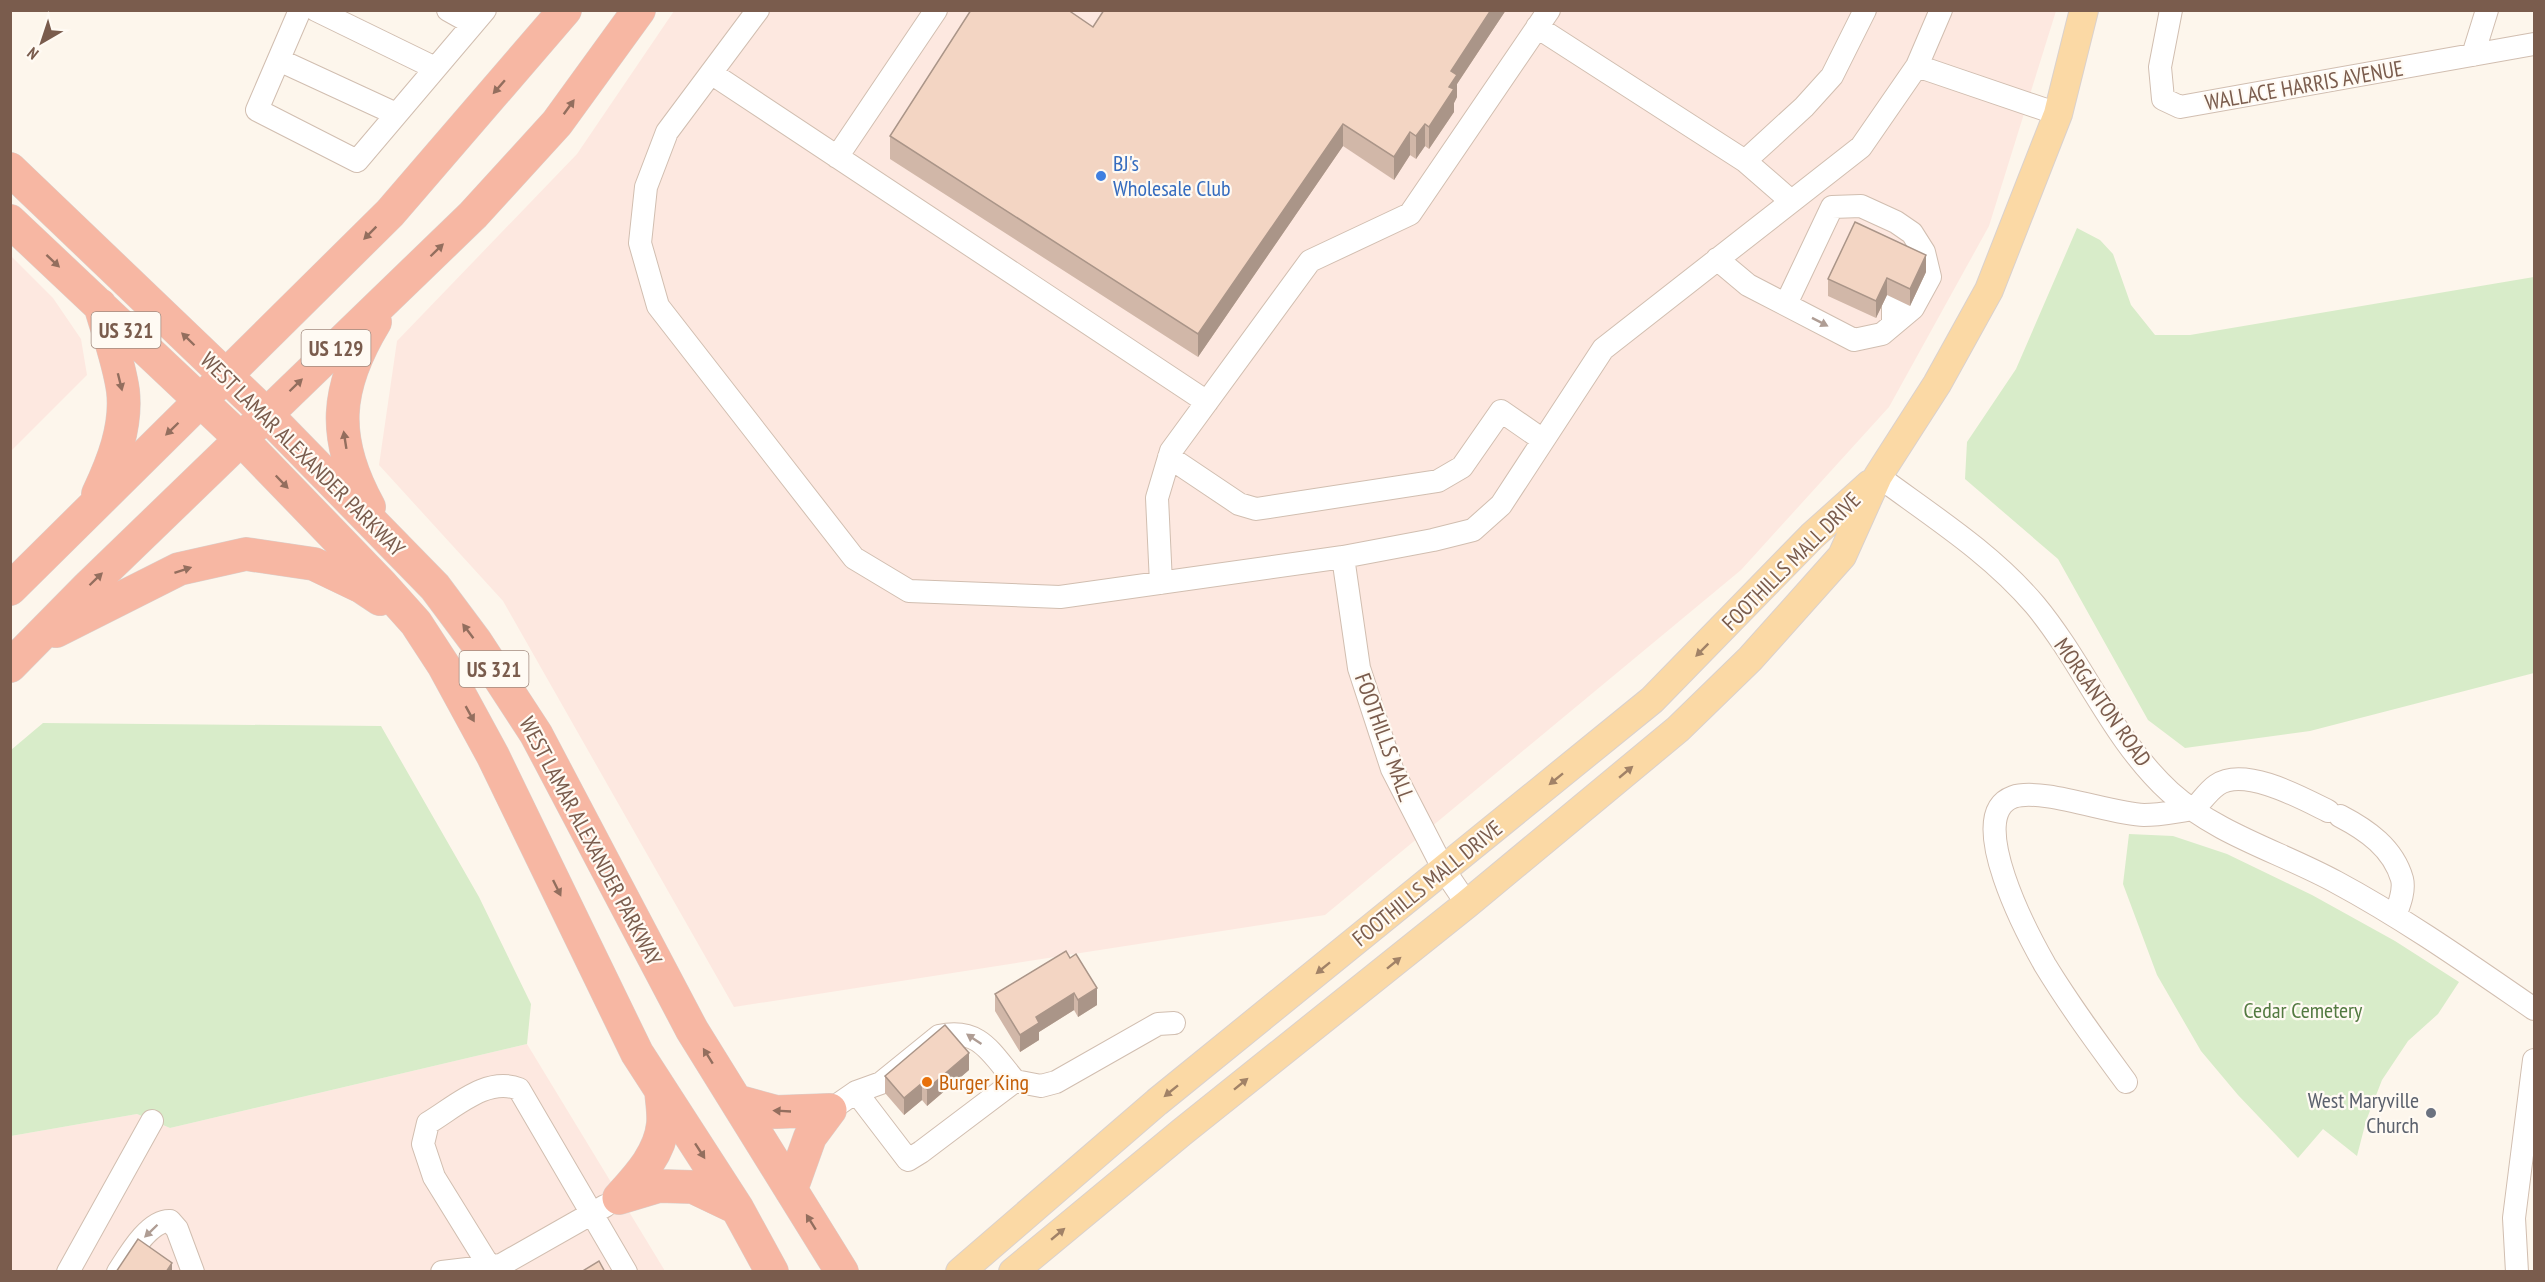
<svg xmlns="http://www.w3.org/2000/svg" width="2545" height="1282" font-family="'PT Sans Narrow',sans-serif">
  <rect width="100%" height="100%" fill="#fdf6ec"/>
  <!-- commercial -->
  <path fill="#fde8e0" d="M674 11H2056L1989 226 1889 407 1741 570 1325 915 734 1007 503 601 379 465 397 341 577 154Z
    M11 256 53 298 81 339 87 375 11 451Z
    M527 1044 665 1271 11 1272V1136L137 1114 170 1128Z"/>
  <!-- green -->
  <path fill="#d8ecc9" d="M2077 228 2100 240 2113 254 2131 305 2155 335H2190L2534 277V673L2310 731 2185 748 2148 720 2058 559 1965 479 1967 442 2016 369Z
    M43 723 381 726 479 897 531 1004 527 1044 170 1128 137 1114 11 1136V750Z
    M2129 834 2173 836 2227 854 2312 895 2395 941 2459 982 2438 1014 2408 1041 2382 1080 2366 1121 2357 1156 2323 1129 2298 1158 2238 1095 2201 1051 2157 975 2123 884Z"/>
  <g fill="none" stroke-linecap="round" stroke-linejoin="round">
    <defs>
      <path id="minor" d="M300 10 257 110 357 161 485 10
        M316 10 435 68
        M448 10 473 24
        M758 10 667 132 646 187 640 243 658 306 854 558 909 591 1060 597 1343 557 1433 540 1473 530 1501 505 1603 349 1861 147 1917 66 1941 10
        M2171 10 2160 67 2163 99 2180 107 2534 44
        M1537 27 1745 161 1791 201
        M2473 55 2487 10
        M279 60 396 114
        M1917 66 2058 114
        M711 73 1207 402
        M837 157 936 10
        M1745 161 1804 107 1832 76 1865 10
        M1717 259 1748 285 1854 340 1882 334 1913 308 1930 277 1924 252 1912 233 1896 222 1861 206 1832 207
        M1893 298V324
        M1786 304 1832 207
        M1169 457 1239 504 1256 509 1438 481 1462 467 1501 411 1543 440
        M1878 476C1932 516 1991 553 2035 605 2084 664 2112 739 2170 792 2218 835 2281 852 2336 882 2405 919 2470 965 2534 1009
        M1343 557 1359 668 1392 769 1444 870 1467 904
        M1161 583 1157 498 1171 451 1310 261 1410 214 1549 10
        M2340 816C2367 830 2393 848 2402 879 2405 891 2399 905 2395 916
        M2126 1082C2098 1044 2070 1006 2045 965 2029 937 1963 815 2013 797 2041 787 2111 814 2144 815 2160 815 2178 811 2194 809 2201 802 2208 791 2217 785 2244 766 2302 798 2328 811
        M856 1092 881 1083 939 1036C980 1027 991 1053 1015 1081
        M830 1110 856 1092 908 1160 921 1152 1015 1081 1041 1086 1056 1082 1158 1024 1174 1023
        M489 1266 434 1177 423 1144 428 1123C455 1107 487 1076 519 1089L626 1272
        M68 1272 152 1121
        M118 1272C129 1255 149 1220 170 1221L177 1229 193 1272
        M442 1272 501 1265 605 1206
        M2517 1272 2514 1218 2534 1060"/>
      <path id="major" d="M960 1272 1157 1102 1652 700 1812 536 1870 484
        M1013 1272 1182 1132 1467 904 1678 729 1750 659 1842 556 1878 476 1937 384 1989 290 2058 114 2084 10"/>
      <path id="highway" d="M10 169 266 414 435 587 476 642 536 734 692 1030 842 1272
        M10 221 242 440 382 585 416 623 444 666 493 756 637 1053 737 1208 772 1272
        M98 494C113 462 127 427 123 391 119 362 108 333 100 305
        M369 507C331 438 335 388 375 322
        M10 589 390 213 565 10
        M56 631 179 569 246 554 314 564 362 587 380 599
        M10 666 88 587 473 215 557 123 639 10
        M736 1101 776 1112 830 1110
        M791 1190 810 1137 830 1110
        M619 1198 659 1186 693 1187 737 1208
        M619 1198C638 1177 660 1154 663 1124 664 1114 662 1101 661 1091"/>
    </defs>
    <!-- minor casing -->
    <use href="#minor" stroke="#d1beb0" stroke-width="24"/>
    <!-- major casing -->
    <use href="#major" stroke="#dad1cd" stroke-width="30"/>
    <!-- highway casing -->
    <use href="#highway" stroke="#dad1cd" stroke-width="34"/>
    <!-- minor -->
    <use href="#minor" stroke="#fff" stroke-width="22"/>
    <!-- major -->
    <use href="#major" stroke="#fbd9a5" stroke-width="28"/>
    <!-- highway -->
    <use href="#highway" stroke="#f7b7a3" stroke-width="33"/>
  </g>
  <!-- wall -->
  <path fill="#d1b7a8" d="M1104 10H1506L1457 84V97L1454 103V112L1429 149 1425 146 1416 159 1410 155 1394 180 1343 146 1198 357 890 159V136L1093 27Z
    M1926 272 1910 306 1887 295 1876 318 1828 296V279Z
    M1066 951 1097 1005 1078 1017 1074 1010 1039 1032V1040L1020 1052 995 1011V994Z
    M969 1070 927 1106 922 1100 904 1115 885 1093V1076Z"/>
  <!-- shaded-wall -->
  <path fill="#aa9588" d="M1491 10H1506L1457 84V97L1454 103V112L1429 149V127L1451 71Z
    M1343 124V146L1198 357V334Z
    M1425 124V146L1416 159V136Z
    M1410 132V155L1394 180V157Z
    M1926 255V272L1910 306V289Z
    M1887 278V295L1876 318V301Z
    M1097 988V1005L1078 1017V1000Z
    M1074 993V1010L1039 1032V1040L1020 1052V1035L1036 1017Z
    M969 1053V1070L927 1106V1089Z
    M922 1083V1100L904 1115V1098Z
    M172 1263V1272H166Z"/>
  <!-- building -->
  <path fill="#f3d5c3" stroke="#aa9588" stroke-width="1.5" d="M971 10H1068L1093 27 1104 10H1491L1451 71 1457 75 1449 87 1454 89 1429 127 1425 124 1416 136 1410 132 1394 157 1343 124 1198 334 890 136Z
    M1855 222 1926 255 1910 289 1887 278 1876 301 1828 279Z
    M1066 951 1070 958 1076 954 1097 988 1078 1000 1074 993 1036 1017 1039 1023 1020 1035 995 994Z
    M945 1025 969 1053 927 1089 922 1083 904 1098 885 1076Z
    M138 1239 172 1263 166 1272H116Z
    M599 1261 605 1272H581Z"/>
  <!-- one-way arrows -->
  <defs><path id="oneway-solid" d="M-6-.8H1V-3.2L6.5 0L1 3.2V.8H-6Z" transform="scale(1.5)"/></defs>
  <g fill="#936e5e">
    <use href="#oneway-solid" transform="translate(499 87) rotate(131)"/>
    <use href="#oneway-solid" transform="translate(569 107) rotate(-54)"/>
    <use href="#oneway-solid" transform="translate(370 233) rotate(135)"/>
    <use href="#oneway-solid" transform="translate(437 250) rotate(-44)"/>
    <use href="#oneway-solid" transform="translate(53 261) rotate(43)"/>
    <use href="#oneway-solid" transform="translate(188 339) rotate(-136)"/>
    <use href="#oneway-solid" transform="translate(120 382) rotate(76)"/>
    <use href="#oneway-solid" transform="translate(296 385) rotate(-44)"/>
    <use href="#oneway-solid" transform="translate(172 429) rotate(136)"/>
    <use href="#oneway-solid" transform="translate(345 440) rotate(-99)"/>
    <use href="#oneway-solid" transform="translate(282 482) rotate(46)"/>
    <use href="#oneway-solid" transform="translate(183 570) rotate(-18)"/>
    <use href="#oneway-solid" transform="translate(96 579) rotate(-44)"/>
    <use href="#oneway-solid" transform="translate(468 631) rotate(-127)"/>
    <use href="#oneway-solid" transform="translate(470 714) rotate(61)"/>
    <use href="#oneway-solid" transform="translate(557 888) rotate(64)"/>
    <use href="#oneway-solid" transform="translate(708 1056) rotate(-122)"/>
    <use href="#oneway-solid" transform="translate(782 1111) rotate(-177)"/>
    <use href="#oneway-solid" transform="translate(700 1151) rotate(57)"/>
    <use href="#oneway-solid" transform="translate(811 1222) rotate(-122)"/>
  </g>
  <g fill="#af9d94">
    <use href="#oneway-solid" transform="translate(1820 322) rotate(27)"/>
    <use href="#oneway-solid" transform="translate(974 1039) rotate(-146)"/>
    <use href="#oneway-solid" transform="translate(151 1231) rotate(136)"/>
  </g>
  <g fill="#a18267">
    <use href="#oneway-solid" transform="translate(1702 650) rotate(135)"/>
    <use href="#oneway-solid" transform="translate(1626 772) rotate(-40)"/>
    <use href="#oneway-solid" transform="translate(1556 779) rotate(141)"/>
    <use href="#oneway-solid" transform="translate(1394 963) rotate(-39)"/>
    <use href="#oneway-solid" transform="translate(1323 968) rotate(141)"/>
    <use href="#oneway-solid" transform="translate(1241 1084) rotate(-39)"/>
    <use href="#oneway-solid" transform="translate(1171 1091) rotate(141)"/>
    <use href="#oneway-solid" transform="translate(1058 1234) rotate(-40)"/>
  </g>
  <!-- markers -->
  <circle fill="#3f7fe0" stroke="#fffaf3" stroke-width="2" cx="1101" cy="176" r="6"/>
  <circle fill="#e8710a" stroke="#fffaf3" stroke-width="2" cx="927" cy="1082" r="6"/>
  <circle fill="#6b7280" stroke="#fffaf3" stroke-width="2" cx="2431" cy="1113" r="6"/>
  <g text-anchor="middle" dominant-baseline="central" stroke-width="4.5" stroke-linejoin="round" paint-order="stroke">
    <!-- shield labels -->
    <g fill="#fffaf3" stroke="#a28b7f" stroke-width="1.5">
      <rect x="91.5" y="312" width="69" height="36" rx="4.5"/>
      <rect x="301.5" y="330" width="69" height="36" rx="4.5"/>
      <rect x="459.5" y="651" width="69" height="36" rx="4.5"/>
    </g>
    <g font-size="21" font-weight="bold" fill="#7a5c4d">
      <text x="126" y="330">US 321</text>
      <text x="336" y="348">US 129</text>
      <text x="494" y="669">US 321</text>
    </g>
    <!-- street labels -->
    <g font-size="22" fill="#7a5c4d" stroke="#fffaf3">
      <text transform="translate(2304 85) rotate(-10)">WALLACE HARRIS AVENUE</text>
      <text transform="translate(303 454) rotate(45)">WEST LAMAR ALEXANDER PARKWAY</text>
      <text transform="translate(1791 561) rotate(-45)">FOOTHILLS MALL DRIVE</text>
      <text transform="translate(2103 702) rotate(55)">MORGANTON ROAD</text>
      <text transform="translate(1385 737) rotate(70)">FOOTHILLS MALL</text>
      <text transform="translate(591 841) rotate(62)">WEST LAMAR ALEXANDER PARKWAY</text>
      <text transform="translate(1427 883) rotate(-39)">FOOTHILLS MALL DRIVE</text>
    </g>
    <!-- shop labels -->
    <g font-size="22" fill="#366cbe" stroke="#fffaf3" text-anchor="start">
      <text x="1113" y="163">BJ's<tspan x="1113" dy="25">Wholesale Club</tspan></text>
    </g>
    <!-- park labels -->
    <g font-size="22" fill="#537a41" stroke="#fffaf3">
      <text x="2303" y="1010">Cedar Cemetery</text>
    </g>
    <!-- food labels -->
    <g font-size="22" fill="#c56008" stroke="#fffaf3" text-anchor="start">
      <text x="939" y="1082">Burger King</text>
    </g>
    <!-- worship labels -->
    <g font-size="22" fill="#5b616d" stroke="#fffaf3" text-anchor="end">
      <text x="2419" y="1100">West Maryville<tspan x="2419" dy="25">Church</tspan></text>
    </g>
  </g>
  <!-- border -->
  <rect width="2545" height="1282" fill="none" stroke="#7a5c4d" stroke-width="24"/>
  <!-- north arrow -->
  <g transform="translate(42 42) rotate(219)" stroke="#fffaf3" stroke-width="4.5" paint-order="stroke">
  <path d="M0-4.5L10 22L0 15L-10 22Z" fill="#7a5c4d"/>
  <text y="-9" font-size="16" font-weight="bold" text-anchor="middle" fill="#7a5c4d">N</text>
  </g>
</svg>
